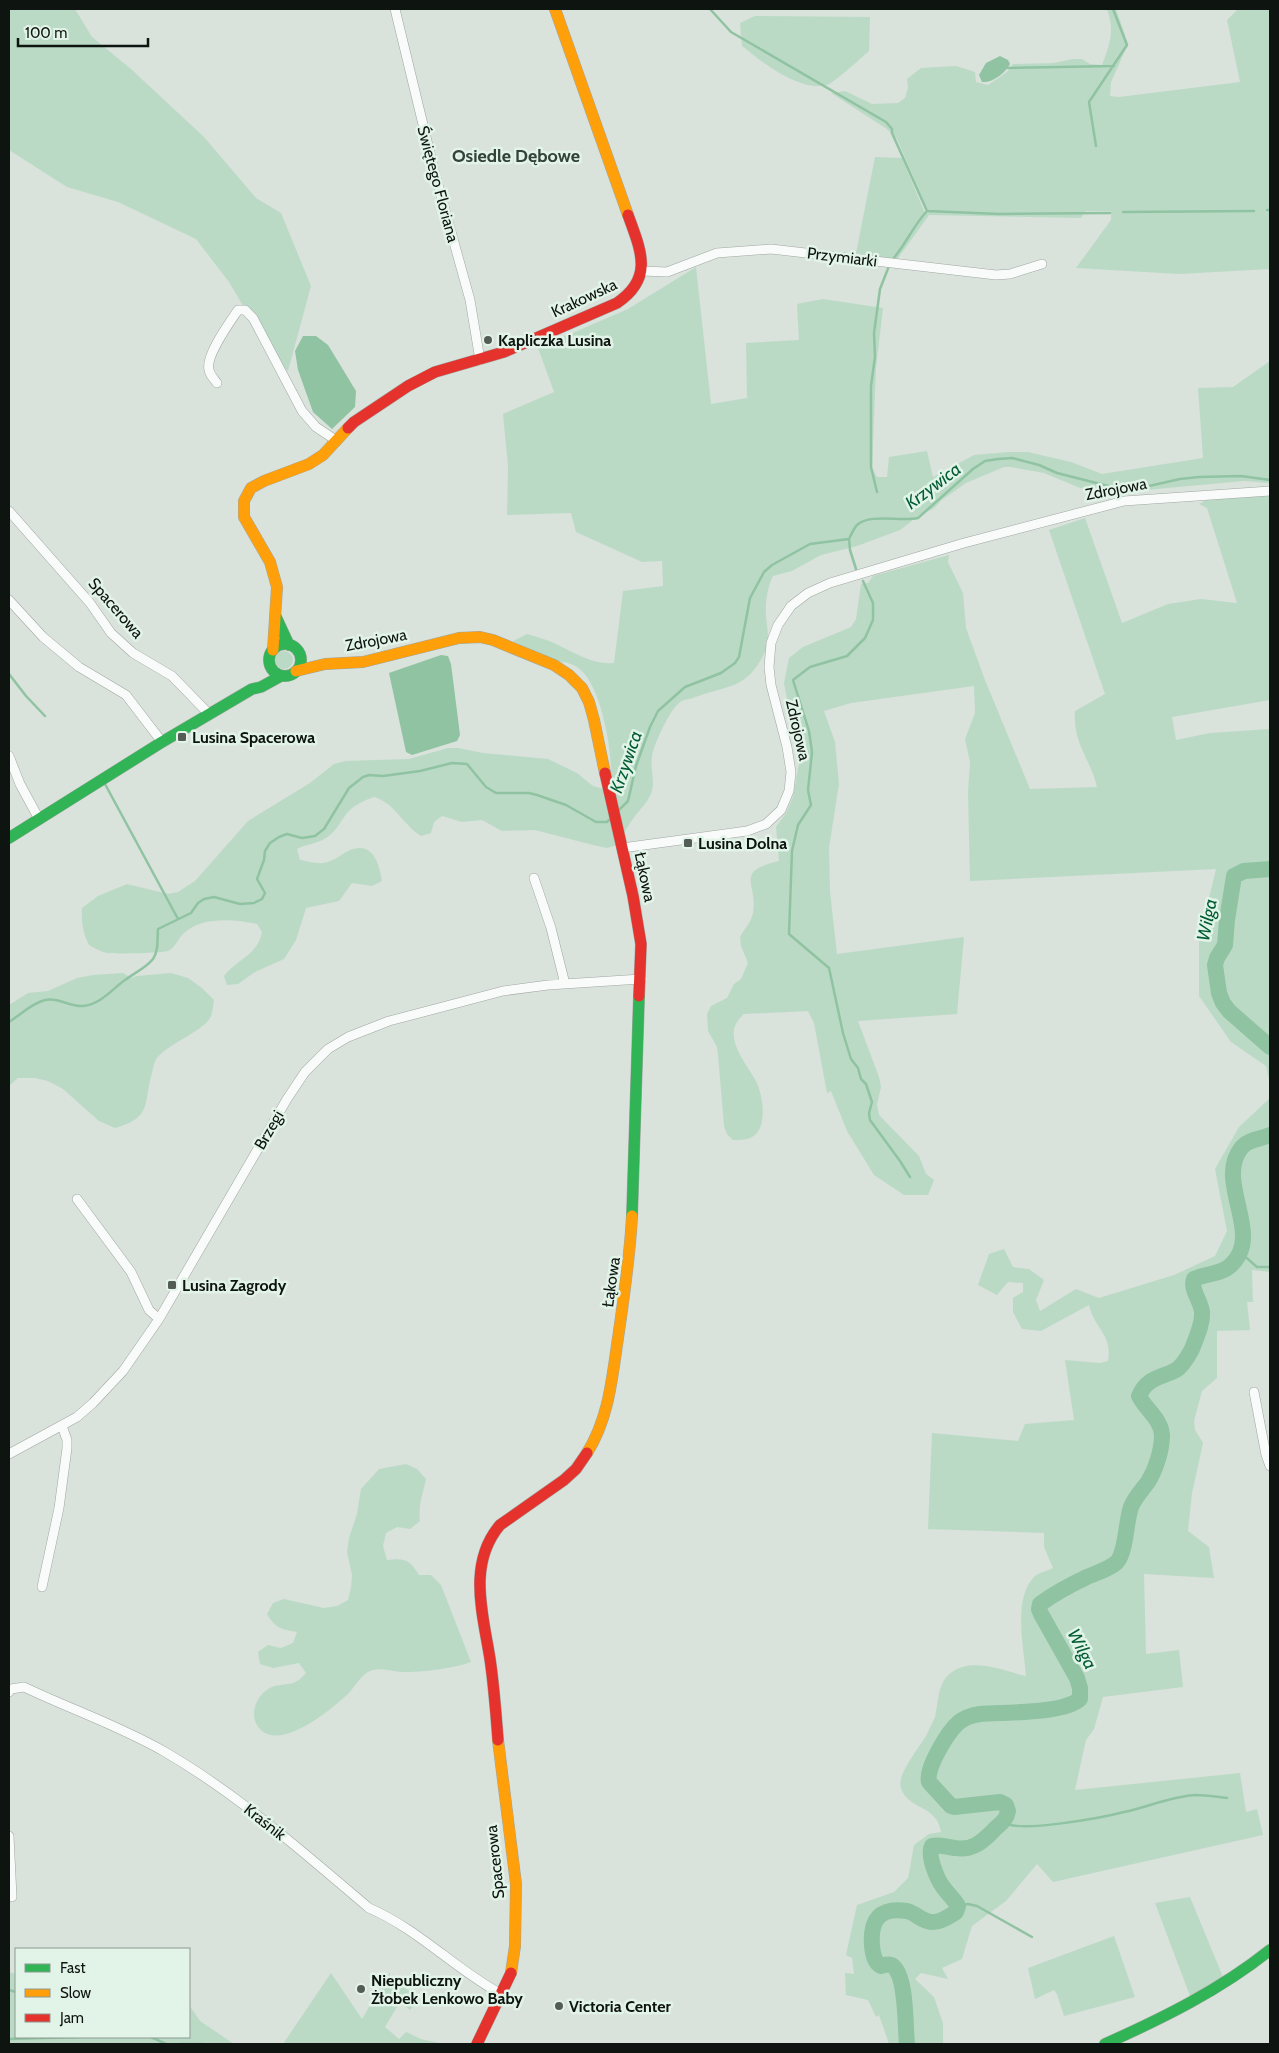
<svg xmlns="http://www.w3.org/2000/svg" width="1279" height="2053" font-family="Cabin,sans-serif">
  <rect width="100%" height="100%" fill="#d9e2db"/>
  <!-- green -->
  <path fill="#bbdac6" d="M9 9H75L92 37 131 69 204 137 256 198 281 213 311 286 288 371 276 361 229 282 196 239 118 202 67 187 9 150Z
    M1107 9H1116L1128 44 1111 82 1110 96 1119 97 1240 82 1227 20 1238 9H1270V269L1179 274 1076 268 1111 220V211H1085L1081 218 929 215 896 261 856 253 875 157 902 158 924 211 929 214 897 139 887 129 831 93 845 91 872 104 898 103 905 98 908 88 907 79 921 68 956 66 975 72 976 82 988 85 1007 72 1013 64 1054 63 1073 59H1082L1090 64 1102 65C1110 44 1115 31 1107 9Z
    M755 16 870 17 869 51C861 58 835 82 827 85 799 92 762 62 742 46L740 23Z
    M696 267 711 404 747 398 746 343 799 340 797 304 823 299 883 308 876 368 872 468 877 477H887L889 457 927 451 933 477 974 455 1009 452H1028L1071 462 1102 474 1203 458 1198 388 1233 387 1270 361V483L1244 481 1113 493 1080 488 1044 473 1011 467H1004L966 483 943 499 933 509 921 514 900 530 857 546 821 555 792 571 773 576C767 589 765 603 766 617 767 629 771 643 764 654 746 690 727 685 693 698 689 699 682 700 679 703 670 710 653 745 652 757 650 768 655 780 652 791 649 801 641 808 635 816 628 825 623 835 617 845L607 848 597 846 535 830 502 831 482 820 462 822 442 816 434 822 431 833 421 836C403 825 395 803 374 797 363 801 354 805 347 813 340 822 336 832 326 838 317 844 306 844 297 849L300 860C307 861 316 864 323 863 333 862 340 855 348 851 372 840 379 862 382 881L372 886 352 883 339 901 306 908 296 940 284 959 255 972 238 984 227 985 224 976C237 959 258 955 262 932L257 924C234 919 201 916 183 934 178 939 175 948 168 951 164 953 114 954 107 953 101 952 95 948 89 945 83 933 81 922 82 908L98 896 127 884 168 894 178 892 195 881 248 821 310 783 334 764 345 761 409 759 448 748H458L483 753 548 759 577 773 593 786 604 789 611 782C613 755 602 683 577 667 568 661 557 662 547 659 535 654 524 648 513 641L527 634C537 637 548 640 558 645 575 653 594 665 614 663L623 591 663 586 662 561 642 562 576 532 571 513 507 515 508 466 503 414 554 392 538 348 628 309Z
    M1270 495V700L1172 717 1176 740 1210 733 1270 729V1084L1266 1066 1231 1042 1199 996V940L1216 869 970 881 968 792 970 762 965 739 975 713 974 686 851 703 824 711 835 742 839 784 829 848 830 892 837 954 964 937 957 1014 858 1021 879 1077 881 1087 877 1105 879 1115 919 1156 926 1174 934 1180 928 1195H904L874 1175 847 1131 831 1091 827 1093 814 1023 808 1011 744 1014C719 1035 746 1062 757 1083 763 1097 768 1128 752 1137 747 1140 739 1140 733 1140L727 1134 724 1126 718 1055 717 1047 708 1031 707 1014 711 1006 727 998 734 984 741 979 748 963 741 946 740 937C744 929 751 923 753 913 758 882 733 872 779 861L776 827 786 813 793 797 799 763 784 683 789 658 803 647 851 627 856 619 861 584 868 583 873 576 949 555 948 562 963 593 966 628 985 680 1030 789 1097 787C1090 757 1073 745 1075 711L1105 694 1049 530 1085 518 1122 623 1168 604 1201 599 1237 603 1207 508 1199 504 1208 499Z
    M275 660a9 9 0 1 1 18 0a9 9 0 1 1-18 0Z
    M123 973 131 978 137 976 171 973 188 978 202 988 214 1000C213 1005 213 1011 211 1016 206 1030 169 1043 157 1058 154 1062 153 1068 152 1073 143 1104 153 1117 115 1128L99 1121 63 1089 48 1081 35 1078H18L9 1086V1005L28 993 48 991 77 978 93 975Z
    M1270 1098V1272L1252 1270 1253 1302H1247L1250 1330 1217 1331V1378L1202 1391 1194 1421 1195 1430 1203 1443 1192 1493 1188 1531 1209 1547 1214 1578 1144 1574 1146 1654 1179 1650 1183 1687 1103 1697 1094 1729 1086 1740 1075 1790 1240 1773 1246 1812 1257 1809 1263 1835 1053 1882 1037 1864 1006 1901 972 1926 962 1959 942 1968 948 1979 921 1973 915 1979 934 1997 943 2023V2044H889L879 2015 876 2017 868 2000 846 1995 845 1973 854 1974 852 1958 846 1955 857 1905 894 1892 908 1878 914 1845 929 1834 941 1832C940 1827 938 1821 935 1818 925 1805 907 1806 901 1788 896 1775 920 1747 927 1734 929 1729 933 1722 935 1717 939 1701 937 1682 952 1672 973 1657 1004 1671 1026 1676 1024 1647 1012 1598 1035 1576 1040 1572 1048 1571 1053 1568L1044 1547V1533L928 1529 932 1433 1018 1441 1025 1424 1074 1420 1065 1360 1100 1363 1108 1361C1113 1335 1094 1328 1089 1305L1041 1331 1022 1329 1013 1312V1298L1023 1292V1283L1008 1282 997 1295 978 1285 989 1254 1004 1249 1013 1267 1029 1269 1044 1280 1036 1300 1040 1311 1076 1289 1099 1298 1174 1275 1215 1256 1227 1231 1215 1169 1239 1127Z
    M406 1464 417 1469 426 1479C423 1494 418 1505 420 1521L410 1529 397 1527 386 1533 383 1546 387 1560C405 1558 409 1559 419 1575H431L441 1585 471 1662C455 1668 425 1672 408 1672 395 1673 382 1666 370 1671 362 1674 355 1686 349 1693 332 1709 284 1749 262 1731 257 1727 254 1720 254 1714 254 1702 263 1689 275 1686 282 1684 292 1685 297 1681 300 1680 303 1676 306 1673L299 1663 273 1668 260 1664 258 1652 268 1645 281 1648 293 1643 297 1632C281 1629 276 1629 267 1614L273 1603 284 1599 324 1608 337 1606 348 1600 351 1588 352 1575 347 1552 349 1538 357 1514 361 1489 379 1469Z
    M1190 1897 1223 1977 1190 1996 1155 1903Z
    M1114 1936 1135 1997 1064 2016 1057 1994 1054 1990 1035 1999 1028 1968Z
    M9 1972 16 1974V2037H189V2005L200 2021 234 2044H9Z
    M390 1972V1978L420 1998 410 2010 400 2002 385 2027 399 2039 406 2032 421 2039 444 2044H283L331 1973 362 2019Z"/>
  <!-- water -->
  <path fill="#90c3a2" d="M1000 56 1008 60 1010 64C1005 73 993 83 982 82L979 75 986 63Z
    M303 336H316L328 345 356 391 355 407 332 429 313 412 298 370 295 351Z
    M441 655 448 656 451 664 460 735 457 741 412 755 406 752 389 673Z"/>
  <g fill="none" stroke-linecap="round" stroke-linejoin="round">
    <!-- stream -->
    <path stroke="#90c3a2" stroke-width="2.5" d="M710 9 731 32 886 122 892 129V133L927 211
      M1008 68 1114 66
      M1096 146 1089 102 1127 45 1113 9
      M1267 210H1270
      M1123 212 1254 211
      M893 259C906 244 913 226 927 211L999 214 1110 213
      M877 492 871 467V386L875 357 874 333 880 289 889 266
      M849 539C851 535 854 528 857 525 870 513 901 522 918 518L973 469 985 461 998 459 1012 458 1039 465 1057 473 1112 487 1149 486 1180 479 1199 477 1241 476 1270 480
      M849 539 850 550 856 569
      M863 581 873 603V620L865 638 847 656 810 667 793 680 809 731 812 752 808 790 811 805 798 825 792 851 789 934 829 968 843 1033 851 1059 858 1068 861 1079 866 1084 872 1102 869 1113 870 1120 900 1161 910 1177
      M9 674 26 696 45 716
      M105 784 178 919
      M617 812 628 801 636 766 650 727 658 711 685 687 721 673 735 663 739 657 750 598 764 572 772 565 810 544 849 539
      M9 1022C20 1015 32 1003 45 1000 58 997 70 1007 83 1006 101 1004 111 990 125 980 134 973 146 968 153 959 159 950 157 939 158 929L191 913 198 903 204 899 214 897 240 904 254 903 262 899 265 893 257 879 264 860 265 851 270 843 279 837 287 834 302 838 315 836 324 829 349 788 363 777 369 775 383 776 420 771 452 763 467 764 486 787 496 793H529L537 795 566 805 596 822H607L609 820
      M1241 1253 1257 1267H1270
      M1004 1822C1016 1834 1105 1817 1124 1812 1148 1807 1172 1796 1196 1795 1206 1795 1217 1797 1227 1798
      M958 1906 968 1904 977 1906 1032 1937
      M9 1990 16 1992
      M151 2037 166 2044
      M9 2039 78 2037
      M179 2044H202"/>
    <!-- river -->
    <path stroke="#90c3a2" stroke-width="16" d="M1270 869 1244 871 1234 876 1227 920 1225 945 1217 958 1215 965 1219 993 1223 1003 1229 1011 1270 1047
      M907 2044C905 2027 907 1977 893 1966 889 1963 885 1965 881 1966 874 1962 873 1954 872 1946 870 1920 879 1907 907 1911 916 1913 922 1922 932 1922 939 1923 950 1916 956 1912L958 1906C954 1899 948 1894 943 1887 937 1879 927 1855 932 1846 940 1844 946 1847 955 1848 971 1851 981 1843 992 1832 999 1824 1006 1822 1008 1811L1006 1805 1000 1802 954 1807 951 1806 929 1782C925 1769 948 1732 958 1723 964 1718 973 1715 980 1714 1004 1712 1063 1714 1080 1699V1688L1077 1678 1041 1614 1039 1609 1040 1604C1055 1593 1070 1585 1087 1577 1096 1573 1110 1569 1117 1562 1126 1552 1126 1521 1131 1507 1135 1497 1142 1490 1148 1482 1156 1469 1162 1450 1162 1435 1161 1419 1146 1410 1139 1396 1147 1377 1161 1378 1176 1370 1183 1366 1188 1356 1192 1349 1196 1338 1203 1324 1202 1312 1201 1301 1190 1289 1194 1279 1206 1273 1220 1275 1230 1266 1266 1234 1213 1182 1242 1147 1249 1139 1262 1139 1270 1135"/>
    <defs>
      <path id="street" d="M395 9 435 174 470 300 480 360
        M642 271 667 272 717 253 771 249 996 275 1010 274 1042 264
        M217 383C214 379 210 375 209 370 205 356 230 322 238 310H245L253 318 302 411 316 427 337 441
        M9 511 90 603 111 633 133 653 172 676 209 714
        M9 600 43 637 79 667 126 695 162 742
        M9 756 20 784 39 819
        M622 848 747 831 766 824 781 810 789 791 791 772 787 747 771 685 769 667 771 643 778 625 791 606 808 593 830 583 964 543 1124 501 1270 491
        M534 878 551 928 565 984
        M77 1199 131 1272 149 1310 159 1319
        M1254 1392 1266 1455 1270 1466
        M9 1454 77 1417 93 1403 123 1371 159 1319 287 1099 305 1072 328 1049 348 1037 389 1021 503 991 548 985 641 979
        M42 1587 59 1508 67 1448V1440L62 1426
        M9 1692 11 1689 24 1687C70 1709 120 1726 165 1752 239 1795 304 1853 369 1908 418 1929 455 1969 501 1994
        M9 1836 12 1897"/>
      <path id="fast" d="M276 617 289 645
        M269 660a16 16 0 1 1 32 0a16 16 0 1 1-32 0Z
        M9 838 162 742 252 689 261 687 281 676
        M632 1216 639 996
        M1105 2044C1163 2018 1220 1990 1270 1950"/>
      <path id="slow" d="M555 9 628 215
        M273 650 277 587 270 562 244 517V501L251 488 264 481 309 464 323 455 348 428
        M296 671 325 664 363 662 459 638 480 637 493 640 554 665 569 675 582 688 589 702 594 720 605 773
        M587 1453C609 1418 612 1378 618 1338 624 1297 630 1257 632 1216
        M498 1740 516 1884 515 1946 511 1973"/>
      <path id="jam" d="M348 428 354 422 408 386 435 372 504 352 617 303C654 278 641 251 628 215
        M605 773 633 896 641 944 639 996
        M498 1740C496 1713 494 1686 490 1659 483 1614 467 1564 500 1525L564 1480 576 1469 587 1453
        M477 2044 511 1973"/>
    </defs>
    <!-- street casing -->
    <use href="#street" stroke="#a0a7a2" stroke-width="10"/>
    <!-- fast casing -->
    <use href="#fast" stroke="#a0a7a2" stroke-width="12"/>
    <!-- slow casing -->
    <use href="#slow" stroke="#a0a7a2" stroke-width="12"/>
    <!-- jam casing -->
    <use href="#jam" stroke="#a0a7a2" stroke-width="12"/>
    <!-- street -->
    <use href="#street" stroke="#f9fbfa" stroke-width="9"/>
    <!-- fast -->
    <use href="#fast" stroke="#30b455" stroke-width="11"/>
    <!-- slow -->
    <use href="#slow" stroke="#ff9f0a" stroke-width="11"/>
    <!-- jam -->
    <use href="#jam" stroke="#e5322d" stroke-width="11"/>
  </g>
  <!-- markers -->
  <g fill="#555c57" stroke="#e2f4e8" stroke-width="2">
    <circle cx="488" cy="340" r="5"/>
    <rect x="177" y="732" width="10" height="10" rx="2.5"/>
    <rect x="683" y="838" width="10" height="10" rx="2.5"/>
    <rect x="167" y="1280" width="10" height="10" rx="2.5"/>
    <circle cx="361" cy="1989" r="5"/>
    <circle cx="559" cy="2006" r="5"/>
  </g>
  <g text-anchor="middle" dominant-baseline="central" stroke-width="5" stroke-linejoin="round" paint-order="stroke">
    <!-- street labels -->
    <g font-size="16" fill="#0e1410" stroke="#e2f4e8">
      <text transform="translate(438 184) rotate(75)">Świętego Floriana</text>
      <text transform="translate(842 257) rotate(7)">Przymiarki</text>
      <text transform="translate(584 298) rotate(-25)">Krakowska</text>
      <text transform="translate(1116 489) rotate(-11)">Zdrojowa</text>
      <text transform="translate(116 608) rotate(49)">Spacerowa</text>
      <text transform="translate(376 640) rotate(-11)">Zdrojowa</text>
      <text transform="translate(798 730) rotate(77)">Zdrojowa</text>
      <text transform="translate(645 877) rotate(78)">Łąkowa</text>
      <text transform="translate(269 1130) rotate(-60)">Brzegi</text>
      <text transform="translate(611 1282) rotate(-82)">Łąkowa</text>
      <text transform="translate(265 1822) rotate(38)">Kraśnik</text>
      <text transform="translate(495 1862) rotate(-96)">Spacerowa</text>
    </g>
    <!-- poi labels -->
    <g font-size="16" font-weight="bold" fill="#0e1410" stroke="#e2f4e8" text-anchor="start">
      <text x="498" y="340">Kapliczka Lusina</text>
      <text x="192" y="737">Lusina Spacerowa</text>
      <text x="698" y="843">Lusina Dolna</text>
      <text x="182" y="1285">Lusina Zagrody</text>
      <text x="371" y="1980">Niepubliczny<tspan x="371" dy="18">Żłobek Lenkowo Baby</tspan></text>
      <text x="569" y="2006">Victoria Center</text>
    </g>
    <!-- neighbourhood labels -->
    <g font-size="18" font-weight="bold" fill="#344239" stroke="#e2f4e8">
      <text x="516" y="156">Osiedle Dębowe</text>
    </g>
    <!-- water labels -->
    <g font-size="18" font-style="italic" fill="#025c34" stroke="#e2f4e8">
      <text transform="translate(933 486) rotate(-37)">Krzywica</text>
      <text transform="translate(626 762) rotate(-71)">Krzywica</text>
      <text transform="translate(1207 920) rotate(-79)">Wilga</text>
      <text transform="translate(1082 1649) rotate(63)">Wilga</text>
    </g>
  </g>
  <!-- border -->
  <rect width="1279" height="2053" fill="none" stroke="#0e1410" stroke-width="20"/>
  <!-- legend -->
  <rect x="15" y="1948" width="175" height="90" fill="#e2f4e8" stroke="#8d9a92"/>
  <rect x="25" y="1964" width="25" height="8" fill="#30b455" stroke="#8d9a92"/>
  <text x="60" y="1973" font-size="15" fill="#0e1410">Fast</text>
  <rect x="25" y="1989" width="25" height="8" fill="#ff9f0a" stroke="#8d9a92"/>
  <text x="60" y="1998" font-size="15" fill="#0e1410">Slow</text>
  <rect x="25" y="2014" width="25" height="8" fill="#e5322d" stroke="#8d9a92"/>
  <text x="60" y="2023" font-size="15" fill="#0e1410">Jam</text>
  <!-- scale -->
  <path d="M18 38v8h130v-8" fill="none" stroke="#0e1410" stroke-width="2.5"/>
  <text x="25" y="38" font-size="15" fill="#0e1410" stroke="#e2f4e8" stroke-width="4" paint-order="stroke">100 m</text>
</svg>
